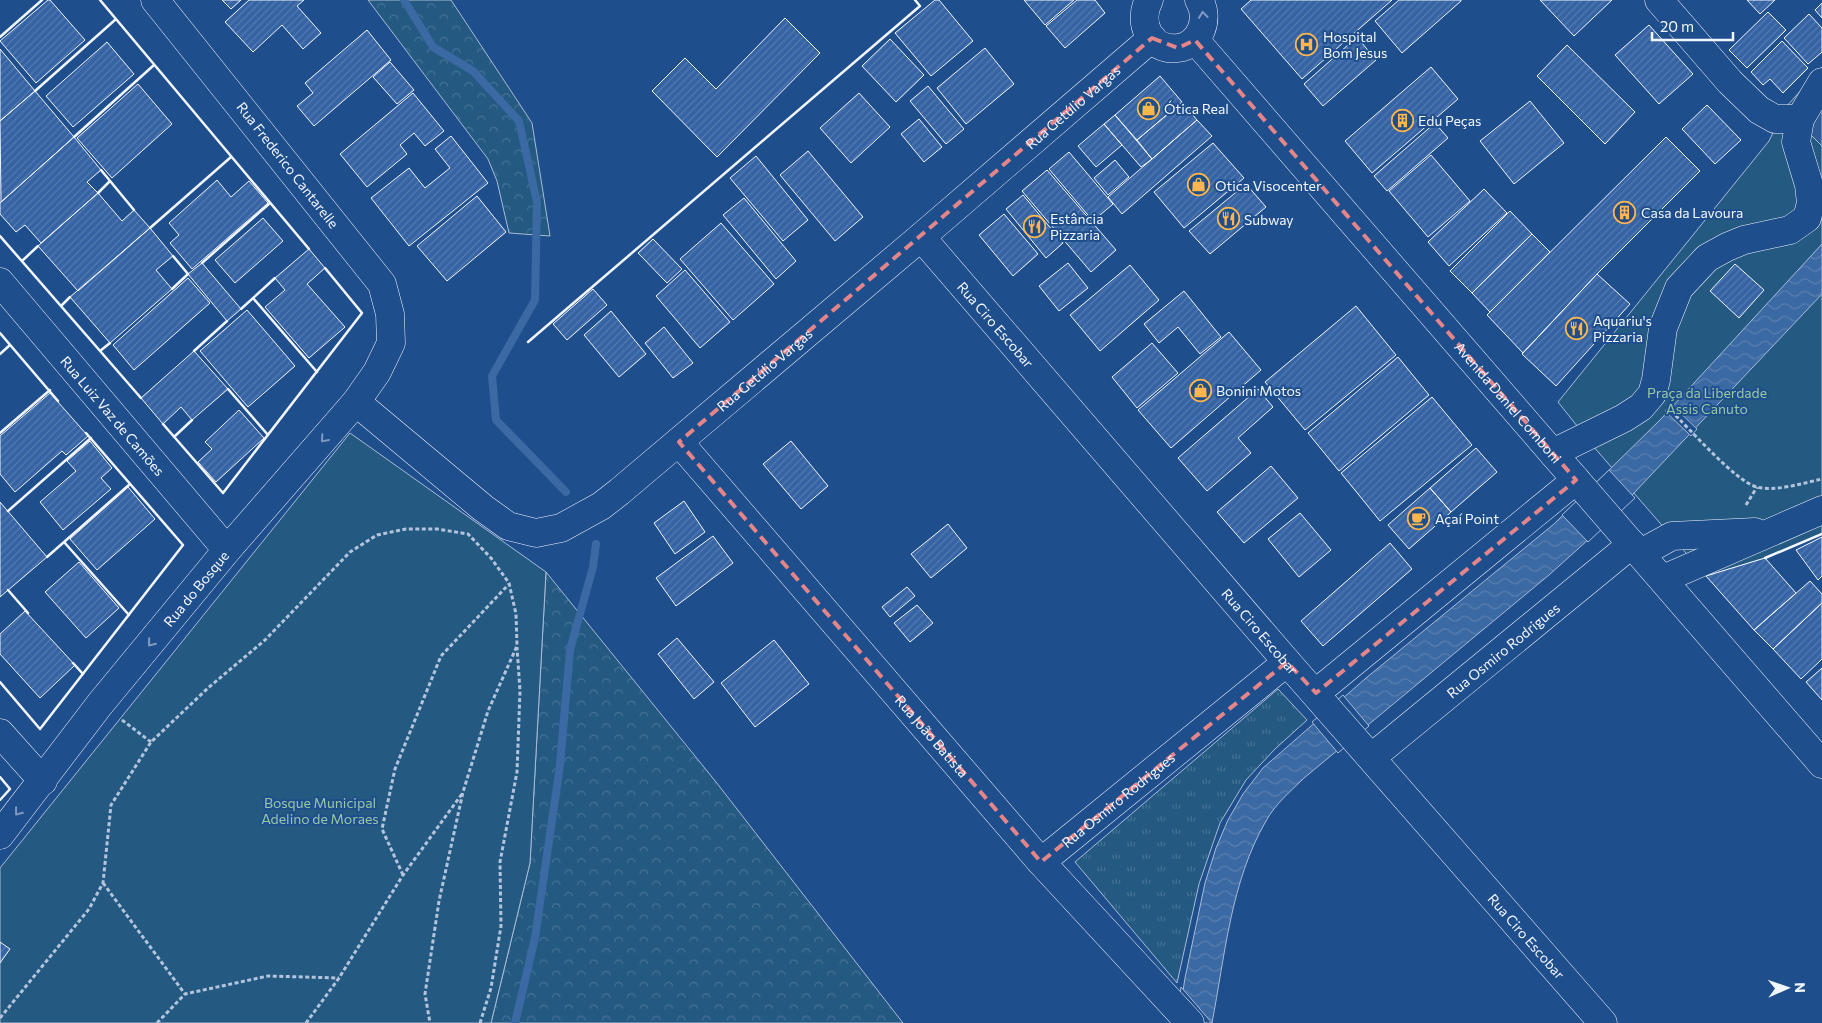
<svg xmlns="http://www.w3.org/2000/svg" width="1822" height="1023" font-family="Commissioner,sans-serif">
  <defs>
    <pattern id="grass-tufts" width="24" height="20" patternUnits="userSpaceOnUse" patternTransform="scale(1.25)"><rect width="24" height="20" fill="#245a82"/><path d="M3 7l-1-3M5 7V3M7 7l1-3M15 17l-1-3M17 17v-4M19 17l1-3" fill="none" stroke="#447295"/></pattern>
    <pattern id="forest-crowns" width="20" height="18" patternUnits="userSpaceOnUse" patternTransform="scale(1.25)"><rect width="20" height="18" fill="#245a82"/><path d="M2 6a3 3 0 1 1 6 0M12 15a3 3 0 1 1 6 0" fill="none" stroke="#447295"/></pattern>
    <pattern id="water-waves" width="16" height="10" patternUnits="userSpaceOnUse" patternTransform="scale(1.25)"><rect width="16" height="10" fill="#3b69a3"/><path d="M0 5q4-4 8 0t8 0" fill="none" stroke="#587fb1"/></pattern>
    <pattern id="building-hatch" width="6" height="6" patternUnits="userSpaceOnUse" patternTransform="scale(1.25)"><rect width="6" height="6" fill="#3563a3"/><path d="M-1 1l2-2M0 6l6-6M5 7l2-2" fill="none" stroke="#537ab1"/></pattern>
  </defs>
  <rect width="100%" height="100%" fill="#1f4e8c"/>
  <!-- grass -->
  <path fill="url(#grass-tufts)" stroke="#a8bbd7" d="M1278 689 1307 720 1275 749 1246 780 1220 823 1199 884 1177 983 1075 862Z"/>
  <!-- forest -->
  <path fill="url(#forest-crowns)" stroke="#a8bbd7" d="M368 0H451L532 123 550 236 509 233 497 181 488 159Z
    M546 572 716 782 903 1023H491L530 863Z"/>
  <!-- green -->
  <path fill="#245a82" stroke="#a8bbd7" d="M1822 67V534L1765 558 1706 576 1593 446 1558 402 1769 141 1785 108Z
    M350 433 546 572 530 863 491 1023H0V868Z"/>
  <!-- parking -->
  <path fill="#305b95" stroke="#a8bbd7" d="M1822 107V146L1802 126Z"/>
  <!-- water -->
  <path fill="url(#water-waves)" stroke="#a8bbd7" d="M1822 244V294L1599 530 1549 575 1304 778C1291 791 1275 804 1266 821 1231 881 1225 955 1212 1023H1178L1185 978 1205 883 1216 848 1228 820 1243 794 1263 768 1366 678 1554 524 1660 420Z"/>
  <!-- pier -->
  <path fill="#1f4e8c" stroke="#a8bbd7" d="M1671 404 1697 429 1691 436 1665 411Z
    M1609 470 1635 498 1588 542 1562 515Z
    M1343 695 1369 726 1338 753 1312 722Z
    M1181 987 1212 1023H1175Z"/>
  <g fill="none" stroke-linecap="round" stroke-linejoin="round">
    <!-- stream -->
    <path stroke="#3b69a3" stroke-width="8" d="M404 0 433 47 473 71 519 121 537 202 535 300 492 376 496 420 566 492
      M515 1023 535 938 560 765 570 650 593 567 596 544"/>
  </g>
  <!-- building -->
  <path fill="url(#building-hatch)" stroke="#f2f6ff" d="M48 0H50L85 40 36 83 0 41Z
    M222 0H241L231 9Z
    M249 0H304L297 6 321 33 303 49 282 25 253 52 225 22Z
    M935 0H939L973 41 931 76 895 33Z
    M1024 0H1074L1045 25Z
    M1077 0H1095L1105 13 1065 48 1046 26Z
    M1251 0H1392L1302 79 1241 9Z
    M1399 0H1461V1L1402 53 1375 21Z
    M1540 0H1612L1574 36Z
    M1747 0H1775L1760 14Z
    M1822 3V18L1815 10Z
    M1768 12 1786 30 1747 68 1729 50Z
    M1809 14 1822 28V52L1808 64 1784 38Z
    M785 18 820 53 717 157 652 91 685 58 716 89Z
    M1649 25 1693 74 1659 104 1615 55Z
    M367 30 391 60 314 126 297 106 313 93 305 83Z
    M1357 37 1376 60 1323 106 1304 84Z
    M890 39 924 75 896 102 862 66Z
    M1782 41 1808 68 1783 93 1770 79 1763 85 1751 72Z
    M107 42 134 74 73 127 46 96Z
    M1567 45 1635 112 1605 144 1537 76Z
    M985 48 1014 84 966 124 937 88Z
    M0 49 35 91 0 121Z
    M390 62 414 90 397 104 373 77Z
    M1431 67 1458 99 1372 173 1345 141Z
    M1160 76 1182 102 1137 140 1115 115Z
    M138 84 172 124 112 178 77 138Z
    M928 86 964 129 946 144 910 101Z
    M35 91 74 137 1 202 0 121Z
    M413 93 444 131 425 146 414 133 400 145 407 154 367 187 340 154Z
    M859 93 890 127 851 163 820 128Z
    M1530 101 1564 143 1514 184 1480 141Z
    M1182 102 1197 120 1152 159 1137 140Z
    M1707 105 1741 140 1715 164 1682 129Z
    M1115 115 1152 159 1141 167 1104 124Z
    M919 119 942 147 924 162 901 134Z
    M1197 120 1212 136 1122 214 1108 197Z
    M1435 123 1448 138 1387 191 1374 176Z
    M1104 124 1122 145 1096 167 1078 146Z
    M451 136 488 183 409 246 371 198 409 168 425 188 450 168 435 149Z
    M74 137 101 170 87 182 98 193 41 243 25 225 16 232 0 214V203Z
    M1666 137 1700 171 1597 274 1523 353 1487 315Z
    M1213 143 1244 178 1184 228 1154 192Z
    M808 151 863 217 835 241 780 175Z
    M1069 152 1113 204 1093 221 1049 169Z
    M1431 155 1470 201 1428 237 1389 191Z
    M756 156 808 220 783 241 730 178Z
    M1115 160 1129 177 1108 195 1094 178Z
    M1047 170 1116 250 1091 272 1022 191Z
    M217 180 231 197 249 181 268 203 192 269 170 243 179 235 169 223Z
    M1246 184 1266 207 1210 254 1189 231Z
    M1484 189 1507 213 1449 266 1428 242Z
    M98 193 122 221 134 210 150 228 78 291 38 246Z
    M1023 195 1063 243 1046 258 1006 209Z
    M477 196 506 232 447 281 417 246Z
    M744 198 796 261 776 279 723 215Z
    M1510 211 1532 234 1472 293 1450 271Z
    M1004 214 1038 254 1013 276 979 235Z
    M263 218 283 241 235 283 215 260Z
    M721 223 774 284 733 320 680 259Z
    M150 228 173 256 156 270 172 289 110 343 70 297Z
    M1532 234 1550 252 1490 312 1472 293Z
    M653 239 682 269 667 283 638 253Z
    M309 249 325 268 307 284 345 327 309 358 265 307 285 290 275 278Z
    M202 263 241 309 227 321 188 274Z
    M1068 263 1088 288 1059 311 1039 286Z
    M1735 264 1764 290 1739 318 1710 291Z
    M1130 265 1159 300 1100 351 1070 315Z
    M685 270 730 322 700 348 656 296Z
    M1597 274 1630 304 1556 386 1522 354Z
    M188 278 210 303 134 370 113 345Z
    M593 289 607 305 567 340 553 324Z
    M1184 291 1221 337 1200 354 1178 327 1159 343 1144 324Z
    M1356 306 1396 355 1305 430 1265 382Z
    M247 310 295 366 248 407 200 351Z
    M611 311 646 354 619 377 584 335Z
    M664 327 693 363 673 378 645 343Z
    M1229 332 1261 370 1171 448 1138 410Z
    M1152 343 1178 373 1137 408 1112 377Z
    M194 351 228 389 192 420 181 407 163 424 141 398Z
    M1398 357 1429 395 1339 471 1308 433Z
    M1258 389 1273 407 1238 438 1251 453 1207 491 1178 458Z
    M50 393 88 436 66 455 62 451 15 492 0 474V436Z
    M1432 397 1472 445 1380 521 1341 473Z
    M239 410 264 438 216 482 198 462 212 449 205 442Z
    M90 441 112 468 101 478 111 489 63 530 40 502 76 471 67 461Z
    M791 441 828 486 801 509 763 464Z
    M1476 448 1497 472 1451 512 1430 488Z
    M1271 466 1298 498 1244 543 1217 512Z
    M128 487 155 519 97 570 70 539Z
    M1430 488 1451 512 1409 549 1388 525Z
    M684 501 705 532 675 554 654 523Z
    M0 502 47 557 0 597Z
    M1300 513 1331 550 1299 577 1268 539Z
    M948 524 967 548 931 578 911 554Z
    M713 536 733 563 676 606 656 578Z
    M1822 537V576L1818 580 1796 550Z
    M1390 543 1412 569 1323 646 1301 621Z
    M1765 558 1796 593 1754 630 1706 576Z
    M79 562 119 608 86 638 45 592Z
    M1810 581 1822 594V603L1773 649 1754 630Z
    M907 587 915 596 890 617 882 607Z
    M1822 603V659L1801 679 1773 649Z
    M917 605 933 623 910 642 894 623Z
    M25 611 75 665 40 698 0 654V634Z
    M677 638 714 682 694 699 658 654Z
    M774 640 809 684 755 727 721 683Z
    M1822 668V700L1806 682Z
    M0 942 10 949 0 963Z"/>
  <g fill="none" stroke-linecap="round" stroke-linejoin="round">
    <defs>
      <g id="minor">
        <path d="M1149 0C1137 22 1150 52 1178 48 1201 45 1210 18 1199 0"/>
        <path d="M1659 0 1730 82 1759 110 1775 119H1800"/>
        <path id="s1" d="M1195 40 1822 764"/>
        <path id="s2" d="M921 237 1287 662 1603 1023"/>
        <path id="s3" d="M0 282 227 550"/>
        <path id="s4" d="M356 402 483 508 508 526 536 533 561 528 601 506 619 492 921 237 1152 38"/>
        <path id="s5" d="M679 442 1041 862 1190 1023"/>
        <path d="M1553 453 1624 418 1641 407 1652 394 1656 380 1663 328 1679 288 1707 258 1727 247 1744 240 1790 230 1807 218 1811 203 1809 185 1796 142 1800 119 1822 82"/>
        <path d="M1641 553 1672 536 1755 532"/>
        <path d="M1663 579 1822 510"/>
        <path d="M1316 693 1576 480"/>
        <path d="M0 733 43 781"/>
        <path id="s6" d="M1372 757 1632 544"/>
        <path id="s7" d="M0 835 100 704 227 550 356 402 377 372 391 343 390 314 382 284 155 0"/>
        <path id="s8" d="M1041 862 1287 662"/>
      </g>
    </defs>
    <!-- minor casing -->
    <use href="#minor" stroke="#f2f6ff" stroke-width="29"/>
    <!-- path -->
    <path stroke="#b3c4dc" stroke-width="3" stroke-dasharray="4 2.5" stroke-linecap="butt" d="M1671 411C1689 428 1736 482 1757 487 1776 492 1803 483 1822 479
      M1746 505 1757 487
      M122 720 151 742
      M403 875 382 829 395 769 441 656 509 584
      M103 883 185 994
      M0 1018 89 909 103 883 111 805 151 742 208 688 265 640 350 552 377 535 406 529H437L468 534 491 558 509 583 516 614 517 646 488 711 463 792 439 901 425 994 430 1023
      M157 1023 185 994 268 976 339 978
      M306 1023 339 978 403 875 462 794
      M480 1023 491 988 501 926 500 862 517 772 520 691 517 647"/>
    <!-- minor -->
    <use href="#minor" stroke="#1f4e8c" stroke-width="28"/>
    <!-- wall -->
    <path stroke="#f2f6ff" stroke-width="2.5" d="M100 0 309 249
      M0 37 42 0
      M35 91 116 19
      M74 137 154 65
      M101 170 134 210
      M98 193 110 181
      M150 228 231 157
      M0 236 141 398
      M22 261 38 246
      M202 263 270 203
      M172 289 188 274 173 256
      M253 298 317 372
      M61 306 70 297
      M241 309 275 278
      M0 333 58 401
      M528 342 920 6 915 0
      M100 351 110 343
      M194 351 227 321
      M0 354 10 345
      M228 389 268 435
      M163 424 223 493 362 313 325 268
      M0 433 50 390
      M174 437 192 420
      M8 511 91 438
      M64 542 129 615
      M47 557 130 484
      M1765 558 1822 534
      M8 590 28 613
      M73 663 83 674
      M0 682 40 729 183 545 86 433
      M0 777 10 789 0 800"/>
  </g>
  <!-- one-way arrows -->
  <defs><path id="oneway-chevron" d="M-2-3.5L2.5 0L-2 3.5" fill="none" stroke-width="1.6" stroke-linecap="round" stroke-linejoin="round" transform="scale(1.25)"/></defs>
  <g stroke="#7e9ac0">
    <use href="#oneway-chevron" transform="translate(1203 15) rotate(-96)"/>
    <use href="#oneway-chevron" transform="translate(324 439) rotate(131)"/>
    <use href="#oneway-chevron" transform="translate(151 643) rotate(129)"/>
    <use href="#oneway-chevron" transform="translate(18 812) rotate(128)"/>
  </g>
  <!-- marked area -->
  <path fill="none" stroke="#e38589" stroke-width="4" stroke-dasharray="10 6" stroke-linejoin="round" d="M1152 38 1178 48 1195 40 1576 480 1316 693 1287 662 1041 862 679 442Z"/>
  <!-- icons -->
  <defs>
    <symbol id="hospital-ring" viewBox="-11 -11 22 22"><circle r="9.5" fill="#1f4e8c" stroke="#ffb74d" stroke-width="1.5"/><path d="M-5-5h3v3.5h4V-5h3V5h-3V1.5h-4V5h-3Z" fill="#ffb74d"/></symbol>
    <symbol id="shop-ring" viewBox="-11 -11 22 22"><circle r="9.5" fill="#1f4e8c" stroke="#ffb74d" stroke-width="1.5"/><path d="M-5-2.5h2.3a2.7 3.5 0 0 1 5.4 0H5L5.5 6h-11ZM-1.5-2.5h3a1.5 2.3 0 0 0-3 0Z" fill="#ffb74d"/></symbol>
    <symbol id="building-ring" viewBox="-11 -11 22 22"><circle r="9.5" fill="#1f4e8c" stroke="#ffb74d" stroke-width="1.5"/><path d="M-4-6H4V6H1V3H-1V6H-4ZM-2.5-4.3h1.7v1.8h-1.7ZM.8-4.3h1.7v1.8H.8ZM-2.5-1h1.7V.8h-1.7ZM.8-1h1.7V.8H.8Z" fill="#ffb74d"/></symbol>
    <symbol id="restaurant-ring" viewBox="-11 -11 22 22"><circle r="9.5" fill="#1f4e8c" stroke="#ffb74d" stroke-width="1.5"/><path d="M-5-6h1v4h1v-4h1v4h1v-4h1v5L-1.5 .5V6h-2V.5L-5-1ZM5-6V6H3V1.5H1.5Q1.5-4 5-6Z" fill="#ffb74d"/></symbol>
    <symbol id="cafe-ring" viewBox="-11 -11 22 22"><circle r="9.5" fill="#1f4e8c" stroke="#ffb74d" stroke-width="1.5"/><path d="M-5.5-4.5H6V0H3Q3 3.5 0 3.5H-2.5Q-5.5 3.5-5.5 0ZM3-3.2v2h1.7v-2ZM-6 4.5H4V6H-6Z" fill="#ffb74d"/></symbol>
  </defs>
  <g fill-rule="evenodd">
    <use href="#hospital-ring" x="1294" y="32" width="25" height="25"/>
    <use href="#shop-ring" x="1136" y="96" width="25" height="25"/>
    <use href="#building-ring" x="1390" y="108" width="25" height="25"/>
    <use href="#shop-ring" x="1186" y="172" width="25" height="25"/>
    <use href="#building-ring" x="1612" y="200" width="25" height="25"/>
    <use href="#restaurant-ring" x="1216" y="206" width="25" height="25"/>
    <use href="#restaurant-ring" x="1022" y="214" width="25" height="25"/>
    <use href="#restaurant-ring" x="1564" y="316" width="25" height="25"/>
    <use href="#shop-ring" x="1188" y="378" width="25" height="25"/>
    <use href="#cafe-ring" x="1406" y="506" width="25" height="25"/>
  </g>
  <g text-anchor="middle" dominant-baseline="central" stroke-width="4" stroke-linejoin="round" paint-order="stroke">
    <!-- poi labels -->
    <g font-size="14" fill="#f2f6ff" stroke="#1f4e8c" text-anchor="start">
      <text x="1323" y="36">Hospital<tspan x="1323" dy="16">Bom Jesus</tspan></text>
      <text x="1164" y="108">Ótica Real</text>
      <text x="1418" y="120">Edu Peças</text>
      <text x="1215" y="185">Otica Visocenter</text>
      <text x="1641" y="212">Casa da Lavoura</text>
      <text x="1050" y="218">Estância<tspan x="1050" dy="16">Pizzaria</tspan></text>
      <text x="1244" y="219">Subway</text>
      <text x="1593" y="320">Aquariu's<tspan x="1593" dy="16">Pizzaria</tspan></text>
      <text x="1216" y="390">Bonini Motos</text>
      <text x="1435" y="518">Açaí Point</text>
    </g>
    <!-- street labels -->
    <g font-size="14" fill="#f2f6ff" stroke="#1f4e8c">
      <text stroke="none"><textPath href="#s4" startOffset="914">Rua Getúlio Vargas</textPath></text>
      <text transform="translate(288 165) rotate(52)">Rua Frederico Cantarelle</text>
      <text stroke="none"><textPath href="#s2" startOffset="115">Rua Ciro Escobar</textPath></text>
      <text stroke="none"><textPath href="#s4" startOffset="509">Rua Getúlio Vargas</textPath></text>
      <text stroke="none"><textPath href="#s1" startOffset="479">Avenida Daniel Comboni</textPath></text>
      <text stroke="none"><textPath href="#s3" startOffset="175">Rua Luiz Vaz de Camões</textPath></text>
      <text stroke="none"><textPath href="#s7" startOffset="315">Rua do Bosque</textPath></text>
      <text stroke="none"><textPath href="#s2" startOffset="520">Rua Ciro Escobar</textPath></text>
      <text stroke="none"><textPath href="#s6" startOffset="169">Rua Osmiro Rodrigues</textPath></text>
      <text stroke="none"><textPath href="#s5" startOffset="388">Rua João Batista</textPath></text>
      <text stroke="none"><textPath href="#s8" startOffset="99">Rua Osmiro Rodrigues</textPath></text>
      <text stroke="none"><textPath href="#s2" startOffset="925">Rua Ciro Escobar</textPath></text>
    </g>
    <!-- park labels -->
    <g font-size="14" fill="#97c8a6" stroke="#1f4e8c">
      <text x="1707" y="392">Praça da Liberdade<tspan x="1707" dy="16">Assis Canuto</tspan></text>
      <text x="320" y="802">Bosque Municipal<tspan x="320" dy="16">Adelino de Moraes</tspan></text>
    </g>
  </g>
  <!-- north arrow -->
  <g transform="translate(1787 988) rotate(88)" stroke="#1f4e8c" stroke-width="4" paint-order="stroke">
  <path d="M0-4L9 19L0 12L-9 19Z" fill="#f2f6ff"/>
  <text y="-8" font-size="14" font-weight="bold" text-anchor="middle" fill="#f2f6ff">N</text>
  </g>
  <!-- scale -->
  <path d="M1652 32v8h81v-8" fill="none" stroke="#f2f6ff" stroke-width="2.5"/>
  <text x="1660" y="32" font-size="15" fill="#f2f6ff" stroke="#1f4e8c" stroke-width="4" paint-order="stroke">20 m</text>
</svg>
